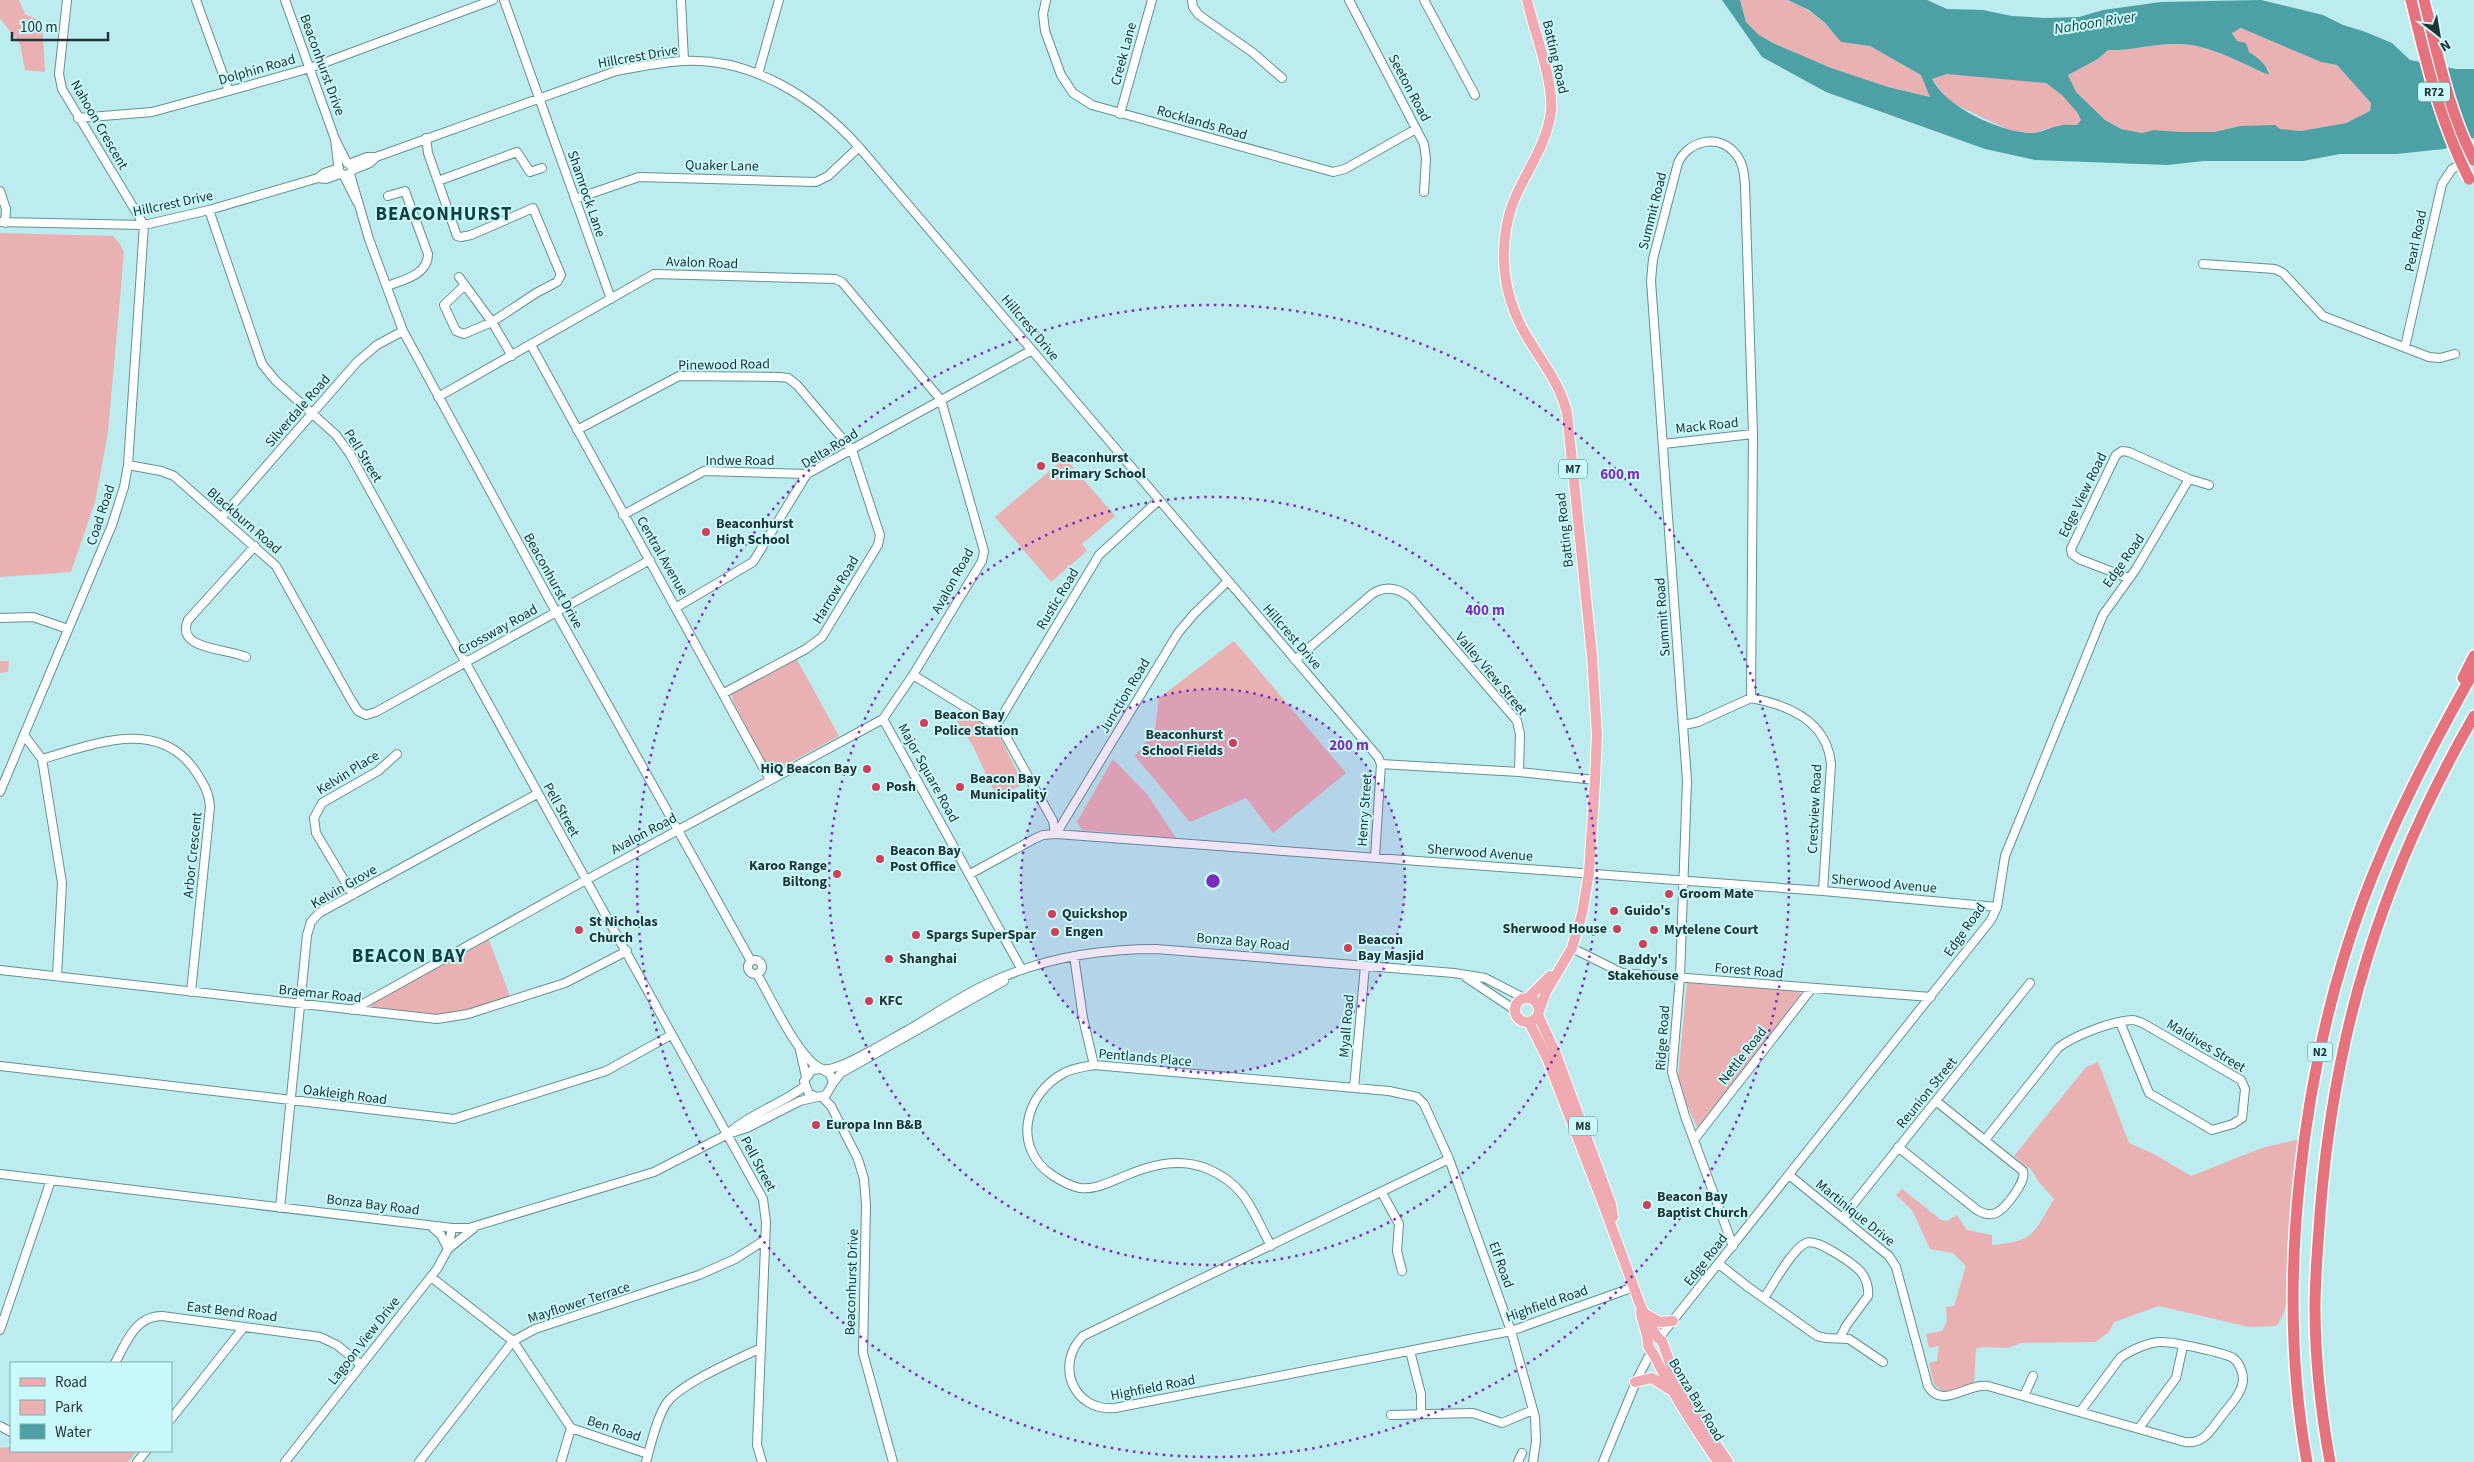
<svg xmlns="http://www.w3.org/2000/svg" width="2474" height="1462" font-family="'Source Sans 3',sans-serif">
  <rect width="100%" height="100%" fill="#bceced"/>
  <!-- green -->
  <path fill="#eab1b3" d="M0 0H19L25 14 42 22 45 72 25 70 20 44 0 18Z
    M1740 0C1751 0 1777 0 1787 0 1810 8 1826 23 1841 42L1870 46 1921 75 1931 97 1888 87 1831 68 1773 43 1759 35 1746 22Z
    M2241 28 2321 62 2337 65 2371 103 2370 111 2346 123 2301 131 2240 126 2213 132H2181L2154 130 2142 133 2121 129 2105 120 2076 92 2068 75 2098 59 2108 50C2131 51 2153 43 2177 44 2208 44 2241 63 2269 75L2268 69 2237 41 2232 32Z
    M1947 74C1964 75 2037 78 2047 84 2061 91 2075 106 2081 120L2077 125H2060L2033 133 2009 130 1950 102 1932 79Z
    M0 233 113 236 120 244 124 253 108 432 95 502 71 572 0 577Z
    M1065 458 1115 516 1082 544 1087 551 1051 582 995 517Z
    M1234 641 1346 773 1273 833 1246 798 1190 822 1135 756 1155 730 1159 698Z
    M796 658 839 736 774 771H769L733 701 732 694Z
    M0 661H9L8 672 0 673Z
    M962 708 991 727 1001 739 1023 784 997 798 973 746 952 714Z
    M1113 759 1147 794 1176 838 1082 830 1077 822Z
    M489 940 511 999 438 1018 371 1010V1005L380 998Z
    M1687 983 1799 991 1802 996 1699 1127H1697L1682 1094 1678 1077Z
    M2098 1062 2129 1143 2154 1154 2191 1176 2262 1148 2299 1139C2298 1159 2293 1177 2292 1197 2289 1228 2297 1304 2276 1326L2249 1327 2159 1306 2114 1322 2109 1332 2095 1342 2021 1343 2008 1348 1983 1347 1976 1349 1974 1384 1953 1392H1943L1934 1384 1929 1363 1937 1361 1939 1346 1929 1348 1926 1334 1942 1331 1947 1321 1946 1307 1954 1306 1966 1266 1953 1253 1930 1249 1912 1210 1896 1195 1902 1189 1941 1220 1947 1221 1957 1215 1967 1230 1992 1235V1245C2035 1241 2033 1234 2054 1199L2039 1182 2030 1168 2026 1167 2014 1156 2086 1067Z
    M11 1447V1451H137L128 1462H0V1448Z"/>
  <!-- water -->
  <path fill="#4da0a3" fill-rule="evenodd" d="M1722 0H1740L1746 22 1759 35 1773 43 1831 68 1888 87 1930 97 1921 75 1870 46 1841 42 1825 23 1809 10 1788 0H1927L1947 9 1983 10 2012 16 2045 18 2079 17 2103 10 2161 2 2261 0 2323 15 2343 25 2363 31 2392 43 2410 60 2456 69H2474V138L2444 149 2396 154H2340L2303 161H2204L2167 165 2035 160 1985 149 1826 92 1762 57ZM2241 28 2321 62 2337 65 2371 103 2370 111 2346 123 2301 131 2280 129 2275 125 2240 126 2214 132H2181L2154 130 2142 133 2121 129 2105 120 2076 92 2068 75 2098 59 2108 50C2131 51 2154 43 2178 44 2209 44 2241 63 2269 75 2267 64 2258 58 2249 52L2246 43 2237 41 2232 33ZM1947 74 2046 83 2062 95 2077 112 2081 120 2077 125C2071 125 2064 124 2058 126 2049 128 2040 133 2031 133 2000 132 1947 108 1932 79Z"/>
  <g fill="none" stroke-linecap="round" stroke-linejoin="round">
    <defs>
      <path id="minor" d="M196 0 229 91
        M285 0 335 139 347 163
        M504 0 611 299
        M681 0 684 61
        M1046 0 1043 14 1045 31 1061 75 1073 93 1092 105 1333 172 1345 169 1416 129
        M1192 0 1193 7 1199 15 1252 52 1282 78
        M1349 0 1424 144 1426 159 1424 192
        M1424 0 1475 95
        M758 74 779 0
        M1120 114 1152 0
        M78 118 152 112 229 91 310 68 493 0
        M426 138 428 153 457 236 461 237 471 235 533 208 561 275 557 282 536 293 492 322 459 277
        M335 139 339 172 346 176 352 171
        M349 164 367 157H376L616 71C639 67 661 62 684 61 753 58 815 98 859 147L1378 757 1381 764 1519 772 1595 780
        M352 170 370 163 376 157
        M350 174 369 239 403 331 556 612 751 961
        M344 176 357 202
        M318 178 326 179 340 174
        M438 181 517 152 530 172 542 168
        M0 191 6 209 5 223
        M575 199 639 177 816 182 828 176 859 147
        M209 210 262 364 276 381 336 435 350 454 763 1199 766 1222 757 1445 762 1462
        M0 222 144 225 209 210 318 178 324 173 339 168
        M2203 264 2275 269 2283 273 2323 316 2429 357 2440 358 2455 354
        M465 285 444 305 456 331 464 334 492 322 512 356
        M387 286C403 280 428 275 428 254L405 191 388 196
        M531 345 770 780
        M2405 347 2442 184 2452 169 2474 157
        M577 430 679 376 780 377 788 378 797 385 852 450 880 535 878 545 822 637 806 649 724 693
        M1663 444 1753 434
        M128 465 161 471 174 476 276 566 351 700 358 711 366 715 376 712 650 560
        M623 515 704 471 807 474
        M221 518 357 362 377 345 403 331
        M2128 578 2079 559 2072 554 2071 549 2116 455 2122 451 2129 452 2189 479 2209 485
        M677 607 753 562 807 474 1032 350
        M0 618 33 617 68 629
        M246 657C226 648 175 650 188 620L255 546
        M1295 660 1372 594C1386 585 1399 588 1411 598L1517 721 1520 734 1519 772
        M913 675 996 726 1004 733 1053 821 1055 834
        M883 719 1022 970
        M1684 725 1698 722 1751 698C1789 705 1827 721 1831 764L1823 891
        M996 726 1099 555 1159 500
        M24 735 42 759 62 883 57 976
        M42 759C92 745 156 717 194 769 202 781 209 791 210 807L191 992
        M0 792 112 525 124 487 128 465 144 225 62 89 59 74 67 0
        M1056 834 1178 633 1194 614 1228 581
        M1375 857 1381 764
        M970 874 1034 839 1043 835 1056 834 1823 891 1997 907
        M353 895 316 833 314 818 322 803 378 771 397 754
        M1572 948 1622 973 1931 997
        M1074 956 1083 1018 1094 1065
        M748 967a7 7 0 1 1 14 0a7 7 0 1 1-14 0Z
        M0 970 437 1019 468 1014 565 983 627 951
        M757 974C769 994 801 1064 823 1069 838 1073 892 1038 908 1030 934 1015 959 997 987 984 1039 959 1098 949 1156 949L1454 973 1485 978 1524 998
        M1464 976 1515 1010
        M352 1010 586 880 883 719 913 675 982 561 984 551 941 400 842 282 835 279 654 274 438 397
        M800 1050 806 1077
        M0 1066 454 1119 606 1071 671 1035
        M833 1083 841 1073 1004 981
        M1354 1088 1365 966
        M822 1097 831 1106 858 1159 864 1179 866 1205 863 1353 893 1462
        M731 1131C753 1112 782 1104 805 1086
        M1694 1140 1812 988
        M1985 1140 2058 1048C2073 1036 2112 1021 2132 1020 2137 1020 2142 1023 2146 1025L2241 1080 2245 1089 2242 1118 2233 1124 2212 1130 2149 1093 2120 1022
        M1898 1147 1977 1210C1982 1213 1989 1216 1996 1213 2005 1209 2027 1181 2023 1171L1936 1101
        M1449 1159 1083 1336C1054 1365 1074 1412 1115 1408L1511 1331 1634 1287
        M0 1174 452 1228H469L654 1172 728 1134 747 1128 800 1101 826 1095 833 1083 830 1074 821 1069 812 1070 804 1081 809 1094 817 1097
        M1789 1175 1889 1256 1896 1267 1928 1386C1942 1410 1967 1383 1988 1386L2185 1442C2202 1444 2209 1433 2218 1421 2226 1409 2243 1394 2243 1379 2243 1372 2239 1362 2233 1358 2225 1353 2174 1342 2163 1342 2150 1341 2129 1351 2120 1358L2080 1412
        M1382 1193 1399 1224 1397 1251 1402 1271
        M280 1208 307 935 311 922 319 913 537 794
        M1843 1217 2030 983
        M432 1227 441 1235 448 1249 474 1228
        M1271 1246C1252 1211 1247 1186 1208 1169 1178 1156 1147 1166 1120 1178 1107 1183 1094 1190 1080 1188 1069 1186 1061 1181 1052 1175 1012 1148 1024 1094 1064 1073 1073 1068 1084 1067 1094 1065L1389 1091 1417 1097 1424 1104 1449 1159 1511 1331 1535 1417 1536 1441 1533 1462
        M1733 1246 1685 1116 1672 1072 1680 977 1687 781 1651 281 1653 259 1678 163C1687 142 1717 133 1734 152 1743 161 1744 173 1745 185L1753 434 1751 698
        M1719 1264 1748 1287 1817 1336 1826 1338 1849 1339 1883 1362
        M431 1277 513 1341 571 1428
        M1764 1298C1773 1285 1792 1249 1806 1243 1817 1238 1852 1263 1860 1271 1866 1277 1869 1288 1868 1296L1846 1326 1840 1338
        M0 1330 51 1180
        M1659 1338 1991 920 1997 907 2005 856 2103 615 2136 569 2189 479
        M1410 1351 1421 1394V1414
        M115 1363C126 1343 135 1316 162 1316L320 1337 337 1345 361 1365
        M2024 1396 2033 1376
        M1391 1415 1473 1413 1502 1423 1533 1410
        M171 1419 244 1327
        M0 1426 11 1432
        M571 1428 648 1454
        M2139 1428 2176 1378 2183 1346
        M137 1462 146 1451
        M285 1462 437 1269 448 1249 452 1228
        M419 1462 513 1341 535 1329 699 1275 735 1259 765 1240
        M561 1462 571 1428
        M646 1462C651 1444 656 1420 666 1404 679 1384 738 1359 761 1348
        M1518 1462 1522 1453
        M1603 1462 1638 1377 1652 1350"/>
      <path id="major" d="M1527 0C1534 31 1554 82 1551 111 1547 144 1528 168 1515 198 1507 216 1503 241 1504 261 1505 289 1514 316 1529 340 1544 365 1560 384 1567 413L1592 656 1597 735 1595 780 1589 873 1582 914 1572 948 1546 992 1539 1011
        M1528 998 1550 976
        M1515 1010a12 12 0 1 1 24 0a12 12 0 1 1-24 0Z
        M1538 1015 1556 1054 1611 1204 1613 1217
        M1529 1022 1547 1058 1605 1209 1641 1307 1657 1337 1662 1341 1678 1385 1688 1403 1728 1462
        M1641 1312C1642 1324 1649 1335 1648 1346 1658 1359 1664 1378 1674 1393 1687 1417 1703 1439 1718 1462
        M1645 1314 1660 1322 1673 1321
        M1635 1382 1652 1378 1669 1389"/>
      <path id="highway" d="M2463 678 2474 656
        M2307 1462C2275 1287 2301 1069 2362 903 2392 822 2432 746 2474 671
        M2330 1462C2321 1412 2315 1358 2315 1307 2315 1276 2318 1245 2320 1214 2334 1030 2382 876 2474 716"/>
    </defs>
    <!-- minor casing -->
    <use href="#minor" stroke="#649193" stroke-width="10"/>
    <!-- major casing -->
    <use href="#major" stroke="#fff" stroke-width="12"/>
    <!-- highway casing -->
    <use href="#highway" stroke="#fff" stroke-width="14"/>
    <!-- minor -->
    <use href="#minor" stroke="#fff" stroke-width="8"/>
    <!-- major -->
    <use href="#major" stroke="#efabb1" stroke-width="10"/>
    <!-- highway -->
    <use href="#highway" stroke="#e4737d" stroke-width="11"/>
    <defs>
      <path id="highway-bridge" d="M2411 0C2427 65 2439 119 2469 179
        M2424 0C2438 55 2448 110 2474 160"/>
    </defs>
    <!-- highway-bridge casing -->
    <use href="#highway-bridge" stroke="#fff" stroke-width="14" stroke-linecap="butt"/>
    <!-- highway-bridge -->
    <use href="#highway-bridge" stroke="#e4737d" stroke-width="11"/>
  </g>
  <!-- distance rings -->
  <circle cx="1213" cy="881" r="192" fill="#7b2cbf" fill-opacity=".12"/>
  <g fill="none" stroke="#7b2cbf" stroke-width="2.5" stroke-dasharray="2.5 5">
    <circle cx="1213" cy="881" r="192"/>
    <circle cx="1213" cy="881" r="384"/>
    <circle cx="1213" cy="881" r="576"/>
  </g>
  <!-- markers -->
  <g fill="#d03f56" stroke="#c9f9fb" stroke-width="2">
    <circle cx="1041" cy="466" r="5"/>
    <circle cx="706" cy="532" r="5"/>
    <circle cx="924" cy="723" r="5"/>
    <circle cx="1233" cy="743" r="5"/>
    <circle cx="867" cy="769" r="5"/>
    <circle cx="876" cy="787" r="5"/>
    <circle cx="960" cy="787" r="5"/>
    <circle cx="880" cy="859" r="5"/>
    <circle cx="837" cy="874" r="5"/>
    <circle cx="1669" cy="894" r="5"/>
    <circle cx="1614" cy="911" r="5"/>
    <circle cx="1052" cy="914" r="5"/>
    <circle cx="1617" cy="929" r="5"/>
    <circle cx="579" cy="930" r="5"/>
    <circle cx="1654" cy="930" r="5"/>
    <circle cx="1055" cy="932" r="5"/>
    <circle cx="916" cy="935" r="5"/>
    <circle cx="1643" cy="944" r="5"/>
    <circle cx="1348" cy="948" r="5"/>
    <circle cx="889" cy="959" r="5"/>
    <circle cx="869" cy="1001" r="5"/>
    <circle cx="816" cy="1125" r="5"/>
    <circle cx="1647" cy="1205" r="5"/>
  </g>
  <g text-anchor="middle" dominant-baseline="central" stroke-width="4" stroke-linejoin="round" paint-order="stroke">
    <!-- shield labels -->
    <g fill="#c9f9fb" stroke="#547071" stroke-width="1">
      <rect x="2418" y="82.5" width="32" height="19" rx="4"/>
      <rect x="1559" y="459.5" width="28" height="19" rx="4"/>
      <rect x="2307.5" y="1042.5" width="25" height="19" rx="4"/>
      <rect x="1569" y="1116.5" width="28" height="19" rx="4"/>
    </g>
    <g font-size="12" font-weight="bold" fill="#223536">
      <text x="2434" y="92">R72</text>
      <text x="1573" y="469">M7</text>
      <text x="2320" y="1052">N2</text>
      <text x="1583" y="1126">M8</text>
    </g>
    <!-- street labels -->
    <g font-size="14" fill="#223536" stroke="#c9f9fb">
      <text transform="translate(1124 54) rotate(-75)">Creek Lane</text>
      <text transform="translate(638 57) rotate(-10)">Hillcrest Drive</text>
      <text transform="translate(1555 57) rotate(77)">Batting Road</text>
      <text transform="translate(322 65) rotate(70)">Beaconhurst Drive</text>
      <text transform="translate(257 70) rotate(-16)">Dolphin Road</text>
      <text transform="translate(1409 88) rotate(62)">Seeton Road</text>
      <text transform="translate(1202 123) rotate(16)">Rocklands Road</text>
      <text transform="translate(99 125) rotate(60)">Nahoon Crescent</text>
      <text transform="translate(722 166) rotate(1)">Quaker Lane</text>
      <text transform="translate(586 194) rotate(71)">Shamrock Lane</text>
      <text transform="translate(173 204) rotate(-12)">Hillcrest Drive</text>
      <text transform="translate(1653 211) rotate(-76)">Summit Road</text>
      <text transform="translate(2416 241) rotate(-78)">Pearl Road</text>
      <text transform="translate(702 263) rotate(2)">Avalon Road</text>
      <text transform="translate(1030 328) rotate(50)">Hillcrest Drive</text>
      <text transform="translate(724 365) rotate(-1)">Pinewood Road</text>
      <text transform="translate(298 411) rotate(-49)">Silverdale Road</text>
      <text transform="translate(1707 426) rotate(-6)">Mack Road</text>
      <text transform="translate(830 449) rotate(-31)">Delta Road</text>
      <text transform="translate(363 456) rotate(58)">Pell Street</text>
      <text x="740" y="461">Indwe Road</text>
      <text transform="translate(2083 495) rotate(-64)">Edge View Road</text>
      <text transform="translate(101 515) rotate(-72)">Coad Road</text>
      <text transform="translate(244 521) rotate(41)">Blackburn Road</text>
      <text transform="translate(1565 530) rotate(-96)">Batting Road</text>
      <text transform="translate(662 556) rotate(60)">Central Avenue</text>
      <text transform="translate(2124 561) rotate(-55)">Edge Road</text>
      <text transform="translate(553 581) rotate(61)">Beaconhurst Drive</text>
      <text transform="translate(953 581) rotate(-61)">Avalon Road</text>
      <text transform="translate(836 590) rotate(-59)">Harrow Road</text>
      <text transform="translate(1058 599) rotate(-59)">Rustic Road</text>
      <text transform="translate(1663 617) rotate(-94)">Summit Road</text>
      <text transform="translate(498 630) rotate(-29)">Crossway Road</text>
      <text transform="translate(1292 637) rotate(49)">Hillcrest Drive</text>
      <text transform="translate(1491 674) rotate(50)">Valley View Street</text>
      <text transform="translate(1125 696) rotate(-59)">Junction Road</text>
      <text transform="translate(348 773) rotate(-32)">Kelvin Place</text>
      <text transform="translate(928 773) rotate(61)">Major Square Road</text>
      <text transform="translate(1815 809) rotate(-87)">Crestview Road</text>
      <text transform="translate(561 810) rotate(61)">Pell Street</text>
      <text transform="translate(1365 810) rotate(-86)">Henry Street</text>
      <text transform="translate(644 834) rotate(-28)">Avalon Road</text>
      <text transform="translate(1480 853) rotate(4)">Sherwood Avenue</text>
      <text transform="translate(193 855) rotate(-84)">Arbor Crescent</text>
      <text transform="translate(1884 884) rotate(5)">Sherwood Avenue</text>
      <text transform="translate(344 887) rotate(-30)">Kelvin Grove</text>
      <text transform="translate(1965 930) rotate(-55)">Edge Road</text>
      <text transform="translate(1243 942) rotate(5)">Bonza Bay Road</text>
      <text transform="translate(1749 971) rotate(5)">Forest Road</text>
      <text transform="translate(320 994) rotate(6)">Braemar Road</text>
      <text transform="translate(1347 1026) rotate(-85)">Myall Road</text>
      <text transform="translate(1663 1038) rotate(-86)">Ridge Road</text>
      <text transform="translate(2206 1046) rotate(31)">Maldives Street</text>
      <text transform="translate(1743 1056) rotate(-52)">Nettle Road</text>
      <text transform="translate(1145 1058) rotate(5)">Pentlands Place</text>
      <text transform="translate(1927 1093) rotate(-51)">Reunion Street</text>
      <text transform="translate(345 1095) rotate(7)">Oakleigh Road</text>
      <text transform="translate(758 1164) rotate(62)">Pell Street</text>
      <text transform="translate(373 1205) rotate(7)">Bonza Bay Road</text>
      <text transform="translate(1855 1213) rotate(39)">Martinique Drive</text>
      <text transform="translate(1706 1260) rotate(-52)">Edge Road</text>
      <text transform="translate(1501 1265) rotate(70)">Elf Road</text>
      <text transform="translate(852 1282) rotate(-88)">Beaconhurst Drive</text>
      <text transform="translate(579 1303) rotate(-18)">Mayflower Terrace</text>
      <text transform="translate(1547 1304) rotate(-19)">Highfield Road</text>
      <text transform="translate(232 1312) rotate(7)">East Bend Road</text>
      <text transform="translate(364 1341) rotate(-52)">Lagoon View Drive</text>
      <text transform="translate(1153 1388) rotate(-11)">Highfield Road</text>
      <text transform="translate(1696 1400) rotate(59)">Bonza Bay Road</text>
      <text transform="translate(614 1429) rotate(18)">Ben Road</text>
    </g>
    <!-- poi labels -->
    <g font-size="14" font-weight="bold" fill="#223536" stroke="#c9f9fb" text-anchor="start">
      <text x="1051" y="458">Beaconhurst<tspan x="1051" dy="16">Primary School</tspan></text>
      <text x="716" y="524">Beaconhurst<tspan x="716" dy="16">High School</tspan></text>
      <text x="934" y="715">Beacon Bay<tspan x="934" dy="16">Police Station</tspan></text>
      <text x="1223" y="735" text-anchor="end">Beaconhurst<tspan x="1223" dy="16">School Fields</tspan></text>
      <text x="857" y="769" text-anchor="end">HiQ Beacon Bay</text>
      <text x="970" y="779">Beacon Bay<tspan x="970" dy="16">Municipality</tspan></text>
      <text x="886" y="787">Posh</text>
      <text x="890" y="851">Beacon Bay<tspan x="890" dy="16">Post Office</tspan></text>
      <text x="827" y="866" text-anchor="end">Karoo Range<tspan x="827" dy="16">Biltong</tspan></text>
      <text x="1679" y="894">Groom Mate</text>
      <text x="1624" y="911">Guido's</text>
      <text x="1062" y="914">Quickshop</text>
      <text x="589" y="922">St Nicholas<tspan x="589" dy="16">Church</tspan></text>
      <text x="1607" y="929" text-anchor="end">Sherwood House</text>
      <text x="1664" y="930">Mytelene Court</text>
      <text x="1065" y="932">Engen</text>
      <text x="926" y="935">Spargs SuperSpar</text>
      <text x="1358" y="940">Beacon<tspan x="1358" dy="16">Bay Masjid</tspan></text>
      <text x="899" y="959">Shanghai</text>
      <text x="1643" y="960" text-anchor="middle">Baddy's<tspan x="1643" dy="16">Stakehouse</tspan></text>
      <text x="879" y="1001">KFC</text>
      <text x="826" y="1125">Europa Inn B&amp;B</text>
      <text x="1657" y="1197">Beacon Bay<tspan x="1657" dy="16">Baptist Church</tspan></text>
    </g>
    <!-- water labels -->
    <g font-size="15" font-style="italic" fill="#173e40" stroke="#c9f9fb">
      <text transform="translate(2095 23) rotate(-9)">Nahoon River</text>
    </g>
    <!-- district labels -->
    <g font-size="19" font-weight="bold" letter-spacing="1" fill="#113f41" stroke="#c9f9fb">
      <text x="444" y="214">BEACONHURST</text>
      <text x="409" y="956">BEACON BAY</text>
    </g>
  </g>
  <circle cx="1213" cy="881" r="8" fill="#7b2cbf" stroke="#c9f9fb" stroke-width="2.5"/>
  <g font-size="15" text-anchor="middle" font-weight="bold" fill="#7b2cbf" stroke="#c9f9fb" stroke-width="4" stroke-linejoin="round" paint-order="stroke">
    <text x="1620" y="479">600 m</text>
    <text x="1485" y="615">400 m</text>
    <text x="1349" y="750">200 m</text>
  </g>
  <!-- legend -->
  <rect x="10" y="1362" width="162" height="90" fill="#c9f9fb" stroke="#86abac"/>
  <rect x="20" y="1378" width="25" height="8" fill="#efabb1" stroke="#86abac"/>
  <text x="55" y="1387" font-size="15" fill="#223536">Road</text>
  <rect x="20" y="1400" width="25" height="15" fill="#eab1b3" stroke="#86abac"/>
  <text x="55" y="1412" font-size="15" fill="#223536">Park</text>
  <rect x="20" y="1424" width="25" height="15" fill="#4da0a3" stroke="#86abac"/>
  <text x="55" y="1437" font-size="15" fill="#223536">Water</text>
  <!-- north arrow -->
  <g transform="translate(2439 35) rotate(149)" stroke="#c9f9fb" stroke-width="4" paint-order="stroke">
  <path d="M0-4L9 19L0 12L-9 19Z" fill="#223536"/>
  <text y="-8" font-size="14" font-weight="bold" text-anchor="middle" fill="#223536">N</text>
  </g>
  <!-- scale -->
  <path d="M12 32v8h96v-8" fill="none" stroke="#223536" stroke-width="2.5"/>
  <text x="20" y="32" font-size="15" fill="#223536" stroke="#c9f9fb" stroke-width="4" paint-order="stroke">100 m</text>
</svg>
